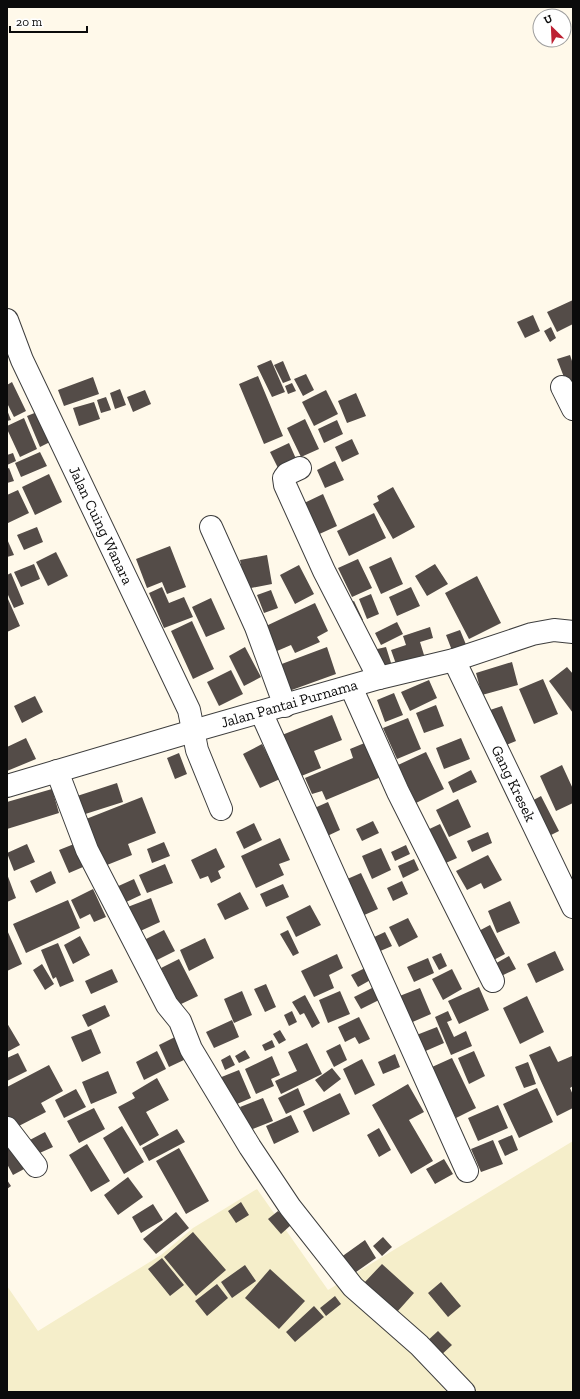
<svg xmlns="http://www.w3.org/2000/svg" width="580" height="1399" font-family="'Zilla Slab',serif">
  <rect width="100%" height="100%" fill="#fff9ea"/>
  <!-- farmland -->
  <path fill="#f5eeca" d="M573 1141V1392H7V1286L38 1331 161 1255 193 1228 257 1189 328 1290Z"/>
  <!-- building -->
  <path fill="#544c48" d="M573 300V324L557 332 547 312Z
    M533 315 540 331 525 338 517 322Z
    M551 327 556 338 550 342 544 331Z
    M570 355 573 364V383L567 385 557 359Z
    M271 360 285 392 272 397 257 366Z
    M283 361 291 380 283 383 274 365Z
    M306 374 314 390 303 396 294 379Z
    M258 376 283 436 264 444 239 384Z
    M93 377 99 394 64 406 58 390Z
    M12 382 26 411 14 417 7 403V385Z
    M292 383 296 391 288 394 285 386Z
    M120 389 126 405 115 409 110 393Z
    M145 390 151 404 133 412 127 397Z
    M326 390 338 414 314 426 302 402Z
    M356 393 366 416 347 423 338 401Z
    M106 397 111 410 101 413 97 400Z
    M94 402 100 419 79 426 73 408Z
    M7 410 11 420 7 421Z
    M37 412 50 442 40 447 27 416Z
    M24 418 37 449 20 457 7 429V426Z
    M305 419 319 449 301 457 287 428Z
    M337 420 343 434 324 443 318 429Z
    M352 439 359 454 342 462 335 447Z
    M289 443 297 461 279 470 270 452Z
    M40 452 47 466 21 477 15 463Z
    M13 453 16 461 7 465V455Z
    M335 461 344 480 325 488 317 470Z
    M9 468 14 481 7 483V469Z
    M49 474 62 502 35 515 22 487Z
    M393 487 415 527 393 539 373 504 379 501 377 496Z
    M18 490 29 513 8 523 7 495Z
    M323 494 337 526 315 536 300 505Z
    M374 513 386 538 349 556 337 531Z
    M37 527 43 542 24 550 17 535Z
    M7 539 14 555 7 557Z
    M170 546 186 587 167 594 162 582 147 588 136 559Z
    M56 552 68 576 48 586 36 562Z
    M267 555 272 584 246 589 240 560Z
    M391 557 403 584 381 594 369 567Z
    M358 559 372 588 352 597 338 568Z
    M34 564 40 579 21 587 14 572Z
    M435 564 448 584 427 596 415 576Z
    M299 565 314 594 295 604 280 575Z
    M11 573 24 604 14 608 8 595H7V575Z
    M477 576 501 623 469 639 445 593Z
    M162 587 169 603 184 597 193 617 164 628 149 593Z
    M411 587 420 606 397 616 389 597Z
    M271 590 278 608 264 613 257 595Z
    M371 594 379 614 367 619 359 599Z
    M211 598 225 629 206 637 192 607Z
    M8 599 20 626 7 632V600Z
    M354 601 363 620 354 623 346 604Z
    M315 603 328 631 317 637 320 642 295 653 291 645 277 651 266 626Z
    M192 621 214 669 193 679 171 631Z
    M397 622 403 634 381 645 375 633Z
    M430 627 433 638 420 642 424 655 396 664 391 650 406 645 403 636Z
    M460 630 467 647 453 653 446 635Z
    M245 647 261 677 244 686 229 656Z
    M327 647 336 674 289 691 279 665Z
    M386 647 392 666 378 670 373 650Z
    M512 662 518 685 482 695 476 673Z
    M567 667 573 674V713L549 681Z
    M231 670 243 694 219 706 207 682Z
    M543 679 558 714 534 724 519 689Z
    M429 680 437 698 410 711 401 692Z
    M394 693 403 715 385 722 377 700Z
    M35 696 43 712 22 723 14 706Z
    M436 705 444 726 424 733 416 713Z
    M502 706 516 741 501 747 487 711Z
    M332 715 342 740 314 751 321 768 294 779 277 737Z
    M408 718 421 749 397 759 383 728Z
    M26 738 36 759 7 771V747Z
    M461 738 470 759 444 769 436 748Z
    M367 742 381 777 326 800 322 791 312 794 305 778 353 758 350 749Z
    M262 744 280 779 260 788 243 754Z
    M426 752 444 789 416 803 398 765Z
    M179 753 187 774 175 779 167 758Z
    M562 765 573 789V803L556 811 540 776Z
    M471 770 477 782 453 793 448 782Z
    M117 783 123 802 79 816 74 797Z
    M52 789 59 813 7 829V802Z
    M541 796 559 831 545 838 528 803Z
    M142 797 156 833 128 844 132 855 102 867 81 821Z
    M458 799 471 827 449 837 436 810Z
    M328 802 340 830 323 838 310 810Z
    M373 821 379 833 362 841 356 829Z
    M254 823 262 840 244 849 236 832Z
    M440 824 457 858 439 866 423 832Z
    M488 832 492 843 472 852 467 841Z
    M280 838 290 860 279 864 284 875 256 888 241 856Z
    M164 842 170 856 152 863 147 849Z
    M27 844 35 862 14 871 7 853Z
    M74 844 83 867 69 873 59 850Z
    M406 845 410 854 395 861 391 852Z
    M216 848 225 867 218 871 221 878 211 883 208 876 200 879 191 860Z
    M381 848 391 870 372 879 362 856Z
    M488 855 502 880 484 889 481 883 467 890 456 871Z
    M414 859 419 870 403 878 398 866Z
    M165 864 173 883 147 893 139 875Z
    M51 871 56 883 36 893 30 881Z
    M361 873 378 909 362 916 345 880Z
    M7 874 16 898 7 902Z
    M134 879 141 895 122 904 114 888Z
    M402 881 408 894 393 901 387 888Z
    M283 884 289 897 266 907 260 894Z
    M93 889 106 917 94 922 90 914 80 919 71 900Z
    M240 892 249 909 225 920 217 904Z
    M151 898 160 922 136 933 125 908Z
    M68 900 80 928 26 953 13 924Z
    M510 901 520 923 497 933 488 911Z
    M310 905 321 925 296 937 286 917Z
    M408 918 418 937 399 947 389 927Z
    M490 925 505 954 488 963 473 934Z
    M7 930 22 964 7 971Z
    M164 930 175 951 153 962 142 941Z
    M288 930 299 953 293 956 280 934Z
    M385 932 392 946 378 952 372 938Z
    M80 936 90 955 73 964 64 945Z
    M205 938 214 958 189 971 180 950Z
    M58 943 74 981 60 987 56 977 53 979 41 950Z
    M555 951 564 970 536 983 527 964Z
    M441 953 447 966 439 970 432 957Z
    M337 954 343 968 329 975 334 988 314 997 301 971Z
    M509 956 516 969 497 978 491 966Z
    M428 958 434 973 414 982 407 967Z
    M179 959 198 996 179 1005 161 968Z
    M42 964 54 984 45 990 33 970Z
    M367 967 374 978 358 987 351 975Z
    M112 969 118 982 91 994 85 981Z
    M452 969 462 989 443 1000 432 979Z
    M266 984 276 1007 265 1012 254 989Z
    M374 987 381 999 361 1009 354 997Z
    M479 987 489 1010 459 1024 448 1001Z
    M420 988 431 1014 408 1024 397 997Z
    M242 991 252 1015 234 1023 224 999Z
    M340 991 350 1014 328 1023 319 1000Z
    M305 995 320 1023 312 1028 304 1013 300 1015 292 1002Z
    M527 996 544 1032 520 1044 503 1008Z
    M105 1005 110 1016 88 1027 82 1015Z
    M292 1011 297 1022 289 1026 284 1015Z
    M448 1011 452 1020 447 1022 454 1037 466 1031 472 1046 451 1055 435 1017Z
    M359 1017 370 1039 359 1044 355 1037 345 1042 338 1027Z
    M232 1020 239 1037 214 1048 206 1032Z
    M7 1023 20 1045 7 1052Z
    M437 1027 444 1043 421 1053 414 1036Z
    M91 1029 101 1053 82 1062 71 1037Z
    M280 1030 286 1040 279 1044 273 1034Z
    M175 1037 186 1059 169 1067 159 1045Z
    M272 1040 275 1047 265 1051 262 1045Z
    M307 1043 322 1074 281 1094 275 1081 297 1071 288 1052Z
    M340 1044 347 1060 334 1067 326 1051Z
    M550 1046 558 1062 572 1056 573 1059V1086L570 1088 573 1095V1108L557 1116 529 1055Z
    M245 1050 250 1058 239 1063 235 1056Z
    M157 1051 166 1069 144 1080 136 1062Z
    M474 1051 485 1076 469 1084 458 1058Z
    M18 1053 27 1071 7 1081V1058Z
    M395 1054 400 1067 383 1074 378 1062Z
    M230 1055 235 1065 225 1070 221 1060Z
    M272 1056 280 1075 271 1079 274 1086 256 1094 245 1069Z
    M452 1058 476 1108 456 1118 432 1067Z
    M362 1059 375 1085 355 1095 343 1069Z
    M528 1062 536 1084 524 1088 515 1067Z
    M49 1065 63 1091 41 1103 46 1112 13 1129 7 1117V1087Z
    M332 1068 341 1079 324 1092 315 1080Z
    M239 1070 251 1098 230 1107 219 1078Z
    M108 1071 117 1093 91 1104 82 1082Z
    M157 1078 169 1100 146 1112 159 1135 140 1146 118 1107 135 1098 132 1093Z
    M408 1084 424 1112 409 1120 433 1161 411 1174 372 1105Z
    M298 1088 305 1105 286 1114 278 1098Z
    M537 1088 553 1122 519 1138 503 1104Z
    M76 1089 86 1107 64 1118 55 1100Z
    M340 1093 350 1114 313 1132 303 1111Z
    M263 1098 273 1121 250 1130 240 1107Z
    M498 1105 508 1128 478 1141 468 1118Z
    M94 1108 105 1129 79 1143 67 1121Z
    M291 1115 299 1132 274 1144 266 1126Z
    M122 1126 144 1162 124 1174 103 1138Z
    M379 1128 391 1150 379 1157 367 1135Z
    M177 1129 185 1142 149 1161 142 1148Z
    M45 1132 53 1147 33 1156 26 1142Z
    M512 1135 518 1150 505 1156 498 1141Z
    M493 1140 503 1164 481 1172 471 1149Z
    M14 1144 26 1168 13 1175 7 1164V1148Z
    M87 1144 110 1181 91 1192 69 1155Z
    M179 1148 209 1201 186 1214 156 1161Z
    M444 1159 453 1174 435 1184 426 1169Z
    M128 1177 143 1197 118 1215 104 1195Z
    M7 1180 11 1186 7 1189Z
    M241 1202 249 1215 236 1223 228 1211Z
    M153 1204 163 1220 141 1233 132 1217Z
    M278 1211 291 1225 281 1234 268 1219Z
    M176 1212 189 1228 156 1254 143 1239Z
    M193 1232 226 1270 196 1296 164 1257Z
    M383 1237 392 1247 382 1256 373 1246Z
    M365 1240 376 1258 349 1277 337 1260Z
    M162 1258 184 1285 170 1296 148 1269Z
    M382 1264 414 1293 397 1312 364 1283Z
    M245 1265 256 1281 232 1298 221 1282Z
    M270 1269 305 1301 279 1329 245 1298Z
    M441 1282 461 1306 448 1317 428 1293Z
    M217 1284 228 1298 207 1316 195 1301Z
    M335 1296 341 1304 326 1316 320 1308Z
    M314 1306 324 1317 295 1342 286 1332Z
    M438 1331 452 1345 439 1357 425 1343Z"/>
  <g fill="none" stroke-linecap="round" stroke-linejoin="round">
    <defs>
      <g id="minor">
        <path id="s1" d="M7 320 22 360 189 710 197 750 221 809"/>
        <path d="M562 387 573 409"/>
        <path d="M300 468 287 474 284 478 285 485 324 571 379 678"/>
        <path d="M211 527 256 627 285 706"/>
        <path id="s2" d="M454 660 573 907"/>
        <path d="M351 687 398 792 493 981"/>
        <path d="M261 712 467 1171"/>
        <path d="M57 771 87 850 167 1005 180 1021 191 1049 250 1147 290 1207 353 1287 419 1345 464 1392"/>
        <path id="s3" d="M7 786 193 731 379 678 454 660 532 634 554 630 573 632"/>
        <path d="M7 1128 36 1166"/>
      </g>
    </defs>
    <!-- minor casing -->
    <use href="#minor" stroke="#3e3e3e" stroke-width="24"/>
    <!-- minor -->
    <use href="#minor" stroke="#fff" stroke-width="22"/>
  </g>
  <g text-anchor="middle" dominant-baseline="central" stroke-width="4" stroke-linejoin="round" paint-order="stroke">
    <!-- street labels -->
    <g font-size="15" fill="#0b0b0b" stroke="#fff">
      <text stroke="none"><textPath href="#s1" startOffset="226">Jalan Cuing Wanara</textPath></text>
      <text stroke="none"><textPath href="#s3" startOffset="294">Jalan Pantai Purnama</textPath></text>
      <text stroke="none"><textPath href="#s2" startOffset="137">Gang Kresek</textPath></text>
    </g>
  </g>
  <!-- border -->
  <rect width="580" height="1399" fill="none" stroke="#0b0b0b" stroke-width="16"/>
  <!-- north arrow -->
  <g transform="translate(552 28) rotate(336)"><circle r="19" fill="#ffffff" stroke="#9d9d9d"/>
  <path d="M0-3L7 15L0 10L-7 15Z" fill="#bd2133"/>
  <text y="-6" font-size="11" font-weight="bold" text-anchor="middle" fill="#0b0b0b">U</text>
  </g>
  <!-- scale -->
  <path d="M10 26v6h77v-6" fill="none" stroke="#0b0b0b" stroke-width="2"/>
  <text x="16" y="26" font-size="12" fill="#0b0b0b" stroke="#ffffff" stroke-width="3" paint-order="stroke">20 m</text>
</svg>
